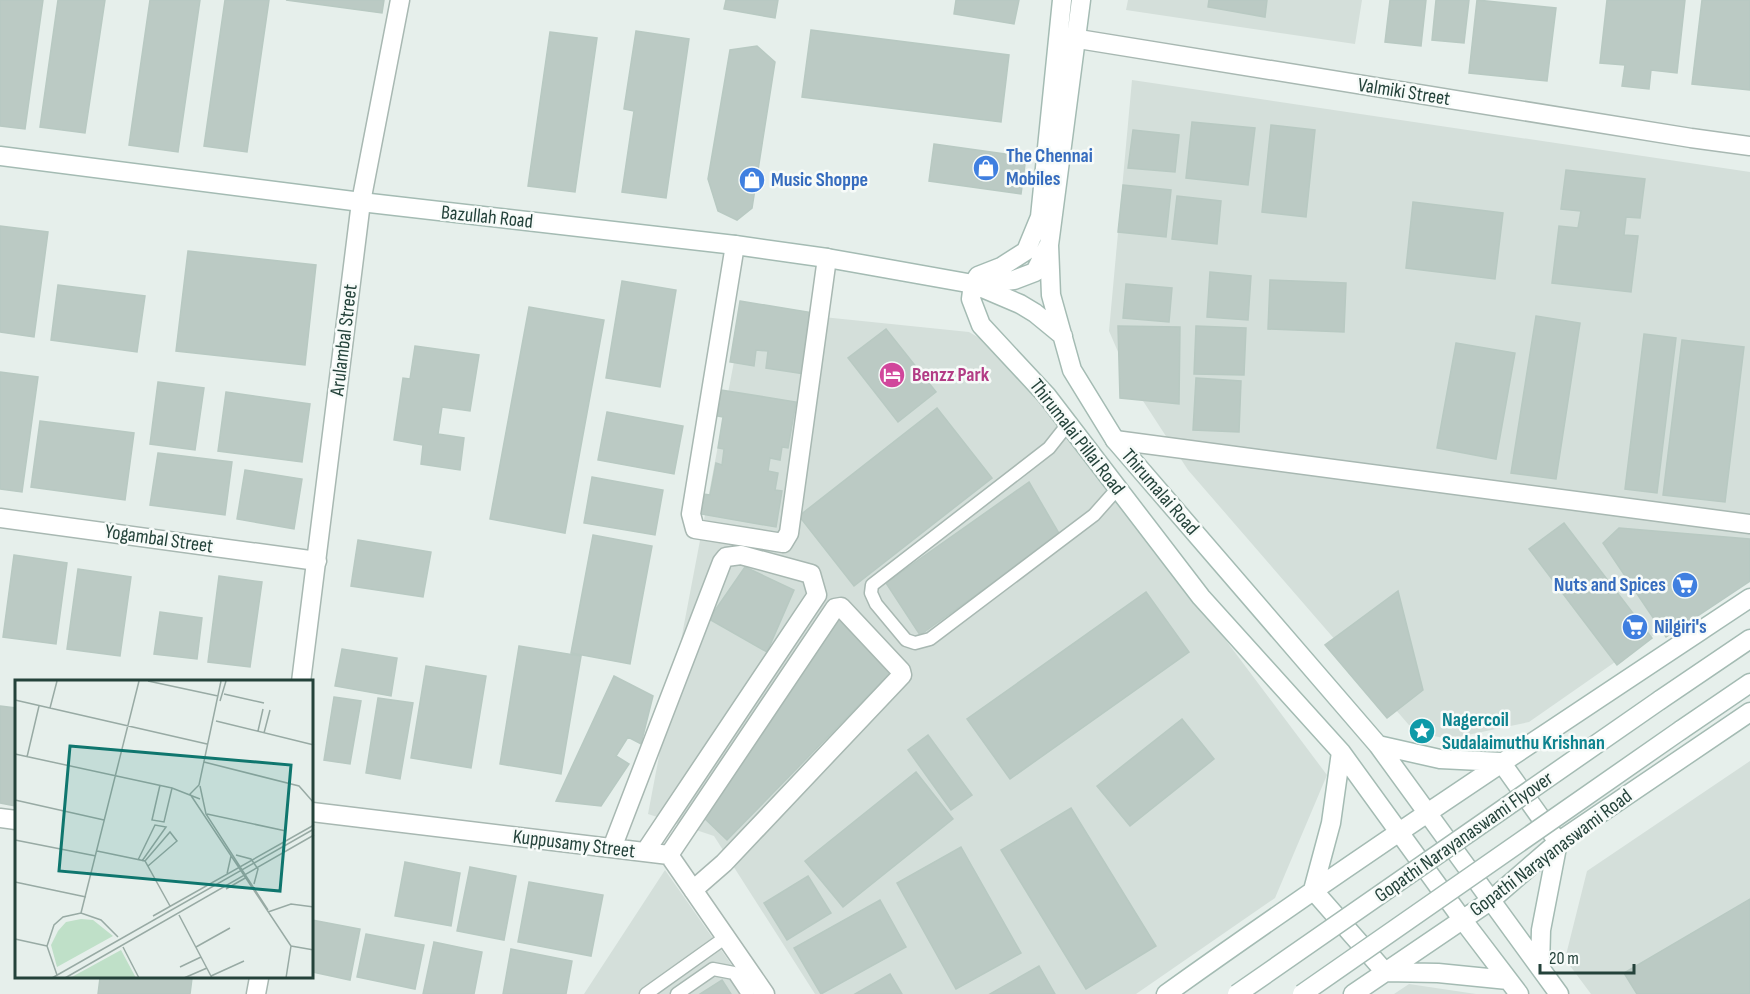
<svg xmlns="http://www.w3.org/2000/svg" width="1750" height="994" font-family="'Sofia Sans Condensed',sans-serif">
  <rect width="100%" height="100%" fill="#e6efeb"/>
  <!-- built -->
  <path fill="#d4dfda" d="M1128 0H1362L1355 44 1126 10Z
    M1132 80 1750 172V568L1529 722 1448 739 1415 732 1188 470 1132 384 1109 331Z
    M744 309 969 332 1014 358 1327 775 1275 898 1136 994H815L714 836 648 814Z
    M1750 761V994H1591L1565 959 1587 871Z
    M665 870 752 994H584Z
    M1409 984 1476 994H1394Z"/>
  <!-- building -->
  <path fill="#bbcac4" stroke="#b8c9c2" stroke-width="1.5" d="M0 0H43L25 129 0 126Z
    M58 0H105L85 133 40 127Z
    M150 0H200L178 152 129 145Z
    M225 0H269L247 152 204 146Z
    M286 0H384L382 13Z
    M726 0H778L775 18 724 9Z
    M956 0H1019L1014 24 954 14Z
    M1209 0H1267L1265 17 1208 7Z
    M1390 0H1426L1421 46 1385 42Z
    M1436 0H1469L1464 43 1432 40Z
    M1477 0 1556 8 1547 81 1469 73Z
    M1607 0H1685L1677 73 1651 70 1649 89 1622 86 1625 65 1600 63Z
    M1702 0H1750V90L1692 84Z
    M811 30 1009 55 1001 122 802 97Z
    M636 31 689 39 666 198 622 192 634 111 624 109Z
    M550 32 597 38 575 192 528 186Z
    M757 46 775 62 752 208 737 220 718 211 708 179 730 50Z
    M1192 122 1255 128 1248 185 1186 178Z
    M1271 125 1315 130 1306 217 1262 212Z
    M1133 130 1179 135 1175 172 1128 168Z
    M934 144 1026 157 1021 194 929 181Z
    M1566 170 1645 179 1640 218 1626 217 1624 235 1638 236 1631 292 1552 283 1559 226 1578 228 1581 211 1561 209Z
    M1123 185 1171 190 1166 237 1118 232Z
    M1177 196 1221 201 1217 244 1172 239Z
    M1413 202 1503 213 1495 279 1406 268Z
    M0 226 48 232 34 337 0 332Z
    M188 251 316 265 305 365 176 351Z
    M1210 272 1251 276 1248 320 1207 317Z
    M1270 280 1346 283 1344 332 1268 329Z
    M622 281 676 290 660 387 606 378Z
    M1126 284 1172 288 1169 322 1123 318Z
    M58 285 145 296 137 352 51 340Z
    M740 301 814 313 804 374 766 368 768 351 756 350 754 366 730 362Z
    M529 307 604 320 565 533 490 519Z
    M1536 316 1580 323 1556 479 1511 473Z
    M1118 326 1180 327 1179 404 1120 398Z
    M1196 326 1246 328 1244 375 1194 374Z
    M886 329 936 392 898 422 848 358Z
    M1644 334 1676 338 1657 493 1625 489Z
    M1682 340 1744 347 1725 502 1663 495Z
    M1456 343 1515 353 1496 459 1437 448Z
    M415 346 479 355 470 411 442 407 438 434 464 438 460 470 421 464 423 445 394 440 403 378 410 379Z
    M0 372 38 377 22 492 0 489Z
    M1196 378 1241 381 1239 432 1193 430Z
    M158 382 204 388 195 450 150 444Z
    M721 390 796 402 788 448 782 447 780 460 770 458 768 471 778 473 775 490 782 491 776 527 701 514 704 494 710 495 716 463 722 465 724 449 718 448 723 417 717 416Z
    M226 392 310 404 302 462 218 451Z
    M937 408 992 478 854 586 799 516Z
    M607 412 683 426 674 474 598 460Z
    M40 421 134 433 125 500 31 487Z
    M158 453 232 462 225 515 150 505Z
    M245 470 302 479 294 529 237 519Z
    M592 477 663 490 655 535 584 523Z
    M1029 482 1060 535 920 635 886 583Z
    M1564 523 1652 638 1617 665 1529 549Z
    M1619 528 1750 539V581L1666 637 1603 543Z
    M593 535 652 546 630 664 571 653Z
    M358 540 431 552 423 597 351 586Z
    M14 555 67 563 56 644 3 637Z
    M745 567 794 590 767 652 709 619Z
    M78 569 131 577 120 656 67 649Z
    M219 576 262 582 250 667 208 662Z
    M1398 591 1423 690 1387 718 1325 645Z
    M1146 592 1189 652 1010 779 967 719Z
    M160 612 202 618 197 659 154 654Z
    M839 619 890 673 727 840 702 816Z
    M519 646 581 656 561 774 500 764Z
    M342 649 397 658 391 696 335 686Z
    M426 666 486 676 471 768 411 758Z
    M614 676 653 696 641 744 628 737 616 756 629 764 601 806 556 801Z
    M334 697 361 701 350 764 324 760Z
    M378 698 413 703 400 779 366 773Z
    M0 706 16 708V806L0 803Z
    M1182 719 1214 759 1130 826 1097 786Z
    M928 735 972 795 951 810 908 750Z
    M916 772 953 819 843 907 805 861Z
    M1071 808 1156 946 1086 989 1001 850Z
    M961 847 1021 953 956 989 897 883Z
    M405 862 460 873 451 926 395 916Z
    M470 867 516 876 504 940 457 931Z
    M808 876 831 913 787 940 764 903Z
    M529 882 603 895 591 956 518 942Z
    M1750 899V994H1637L1624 973Z
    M880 900 906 947 821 994 794 948Z
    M312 920 360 929 350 980 312 972Z
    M366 934 424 945 415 989 357 977Z
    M434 942 482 952 474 994H423Z
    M511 949 572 961 566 994H503Z
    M1039 966 1055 994H990Z
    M890 974 902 994H855Z
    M100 978H192L190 994H98Z
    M722 980 731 994H700Z"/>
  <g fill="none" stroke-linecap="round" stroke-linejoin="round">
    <defs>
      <path id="service" d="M1068 424 1049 448 872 585 871 593 876 604 906 640 915 643 930 639 1094 515 1118 488
        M646 994 726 937
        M677 994 713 969 734 973 748 994"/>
      <path id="minor" d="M1060 36 1691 138 1750 146
        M735 245 691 514 695 529 783 543 789 533 827 258
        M1115 440 1750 524
        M0 518 317 561
        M301 682 361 202 400 0
        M312 812 669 855 765 994
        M0 818 16 820
        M612 848 722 562 726 557 741 555 811 574 817 595 645 852
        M669 855 835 608 841 607 901 671 902 675 724 863 693 890
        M256 994 259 978"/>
      <path id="secondary" d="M1062 0 1040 217 1026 251 1001 267 978 276 973 284 971 299 981 325 1047 396 1201 597 1341 752 1462 919 1519 994
        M1081 0 1049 245 1051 295 1072 370 1115 440 1378 745 1559 994
        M0 156 361 202 735 245 827 258 973 284 1020 304 1035 313 1063 336
        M976 284 1014 280 1035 272 1048 246
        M1660 700 1750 639
        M1681 730 1750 683
        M1378 745 1440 759 1501 762 1558 842 1541 930 1540 968
        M1341 752 1331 823 1313 890 1385 972 1438 973 1508 980
        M1166 994C1358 857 1554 728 1750 598
        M1353 994 1490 901 1558 842 1750 712"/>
    </defs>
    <!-- service casing -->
    <use href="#service" stroke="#a8b8b2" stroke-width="15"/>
    <!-- minor casing -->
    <use href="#minor" stroke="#a8b8b2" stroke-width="21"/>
    <!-- secondary casing -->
    <use href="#secondary" stroke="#a4bbb3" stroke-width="21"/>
    <!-- service -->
    <use href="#service" stroke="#fff" stroke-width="12"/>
    <!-- minor -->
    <use href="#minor" stroke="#fff" stroke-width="18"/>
    <!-- secondary -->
    <use href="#secondary" stroke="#fff" stroke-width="18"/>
    <defs>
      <path id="secondary-bridge" d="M1237 994 1660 700
        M1302 994 1681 730"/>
    </defs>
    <!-- secondary-bridge casing -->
    <use href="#secondary-bridge" stroke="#a4bbb3" stroke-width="21" stroke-linecap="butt"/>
    <!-- secondary-bridge -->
    <use href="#secondary-bridge" stroke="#fff" stroke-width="18"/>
  </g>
  <!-- icons -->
  <defs>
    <symbol id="shop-disc" viewBox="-11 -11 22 22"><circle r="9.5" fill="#3f7fe0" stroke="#f7fbf9"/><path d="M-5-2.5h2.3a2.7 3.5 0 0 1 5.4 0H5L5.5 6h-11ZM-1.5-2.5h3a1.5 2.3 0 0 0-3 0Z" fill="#fff"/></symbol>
    <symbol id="hotel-disc" viewBox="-11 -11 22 22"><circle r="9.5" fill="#d1479c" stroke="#f7fbf9"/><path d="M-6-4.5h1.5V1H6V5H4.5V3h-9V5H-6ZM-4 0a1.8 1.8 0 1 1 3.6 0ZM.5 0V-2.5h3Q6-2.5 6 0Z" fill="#fff"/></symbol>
    <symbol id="supermarket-disc" viewBox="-11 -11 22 22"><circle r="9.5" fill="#3f7fe0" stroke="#f7fbf9"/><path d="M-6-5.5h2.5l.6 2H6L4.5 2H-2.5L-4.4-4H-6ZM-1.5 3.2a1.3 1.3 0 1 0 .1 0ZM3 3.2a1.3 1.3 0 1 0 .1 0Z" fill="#fff"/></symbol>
    <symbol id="sight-disc" viewBox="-11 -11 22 22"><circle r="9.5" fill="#0f9aa8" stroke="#f7fbf9"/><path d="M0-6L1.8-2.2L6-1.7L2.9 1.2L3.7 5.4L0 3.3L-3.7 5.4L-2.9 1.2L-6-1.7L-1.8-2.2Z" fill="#fff"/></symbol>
  </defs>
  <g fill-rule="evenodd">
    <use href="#shop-disc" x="971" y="153" width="30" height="30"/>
    <use href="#shop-disc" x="737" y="165" width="30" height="30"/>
    <use href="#hotel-disc" x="877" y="360" width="30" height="30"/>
    <use href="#supermarket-disc" x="1670" y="570" width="30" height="30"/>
    <use href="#supermarket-disc" x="1620" y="612" width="30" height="30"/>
    <use href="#sight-disc" x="1407" y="716" width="30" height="30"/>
  </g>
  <g text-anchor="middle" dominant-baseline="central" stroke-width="5" stroke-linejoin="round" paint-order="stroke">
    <!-- street labels -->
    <g font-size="20" fill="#24423a" stroke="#f7fbf9">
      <text transform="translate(1404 92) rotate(9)">Valmiki Street</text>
      <text transform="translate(487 217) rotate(6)">Bazullah Road</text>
      <text transform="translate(344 340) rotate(-83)">Arulambal Street</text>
      <text transform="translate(1077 437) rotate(52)">Thirumalai Pillai Road</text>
      <text transform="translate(1160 492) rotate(49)">Thirumalai Road</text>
      <text transform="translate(159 539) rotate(8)">Yogambal Street</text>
      <text transform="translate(1464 837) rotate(-35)">Gopathi Narayanaswami Flyover</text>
      <text transform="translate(574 844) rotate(7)">Kuppusamy Street</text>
      <text transform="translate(1551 853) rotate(-37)">Gopathi Narayanaswami Road</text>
    </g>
    <!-- shop labels -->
    <g font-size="20" font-weight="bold" fill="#366cbe" stroke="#f7fbf9" text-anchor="start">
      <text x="1006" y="156">The Chennai<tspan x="1006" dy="23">Mobiles</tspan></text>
      <text x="771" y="180">Music Shoppe</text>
      <text x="1666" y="585" text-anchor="end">Nuts and Spices</text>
      <text x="1654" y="627">Nilgiri's</text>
    </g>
    <!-- hotel labels -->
    <g font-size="20" font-weight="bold" fill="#b23c85" stroke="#f7fbf9" text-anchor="start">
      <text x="912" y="375">Benzz Park</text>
    </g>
    <!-- culture labels -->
    <g font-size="20" font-weight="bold" fill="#0d838f" stroke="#f7fbf9" text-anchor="start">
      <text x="1442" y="720">Nagercoil<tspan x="1442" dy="23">Sudalaimuthu Krishnan</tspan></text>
    </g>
  </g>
  <!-- overview -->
  <g transform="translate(15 680)">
    <rect width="298" height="298" fill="#e6efeb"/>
    <path d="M66 239 78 240 98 256 42 287 36 265 43 251 51 242ZM106 270 121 298H55Z" fill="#bfe0c8"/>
    <path fill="none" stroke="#98aaa4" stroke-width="1.5" d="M133 1 203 16M206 1 184 105 175 114 276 266 271 298M209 14 249 23M0 20 192 64M205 21 211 1M35 28 42 1M201 41 299 65M243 51 248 29M249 53 255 30M0 74 157 108 185 119M12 77 24 26M189 82 284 106 299 123M145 105 137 140 149 142 157 108M185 106 191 134 253 230M0 120 89 140M192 134 271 151M0 160 81 176M82 171 130 181 155 226M221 175 236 179 243 189 239 204M123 180 140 145 151 147 127 181M130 181 155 152 162 161 133 186M212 194 216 176M0 202 71 217M211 209 232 197M253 232 276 224 299 227M66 233 124 1M164 235 197 298M138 236 299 145M0 259 32 266M276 266 299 270M108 267 124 298M181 267 215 248M165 287 186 277M42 295 32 266 39 245 48 237 66 233 86 240 103 257M196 296 229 281M37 298 299 149M50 298 299 155M169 298 192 288"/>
    <path fill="#0f766e" fill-opacity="0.15" stroke="#0f766e" stroke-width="3" d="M55 66 276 85 265 211 44 191Z"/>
    <rect width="298" height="298" fill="none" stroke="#24423a" stroke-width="3"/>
  </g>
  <!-- scale -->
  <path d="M1540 964v9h94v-9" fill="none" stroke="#24423a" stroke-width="3"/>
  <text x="1549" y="964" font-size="18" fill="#24423a" stroke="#f7fbf9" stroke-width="4.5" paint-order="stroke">20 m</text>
</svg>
